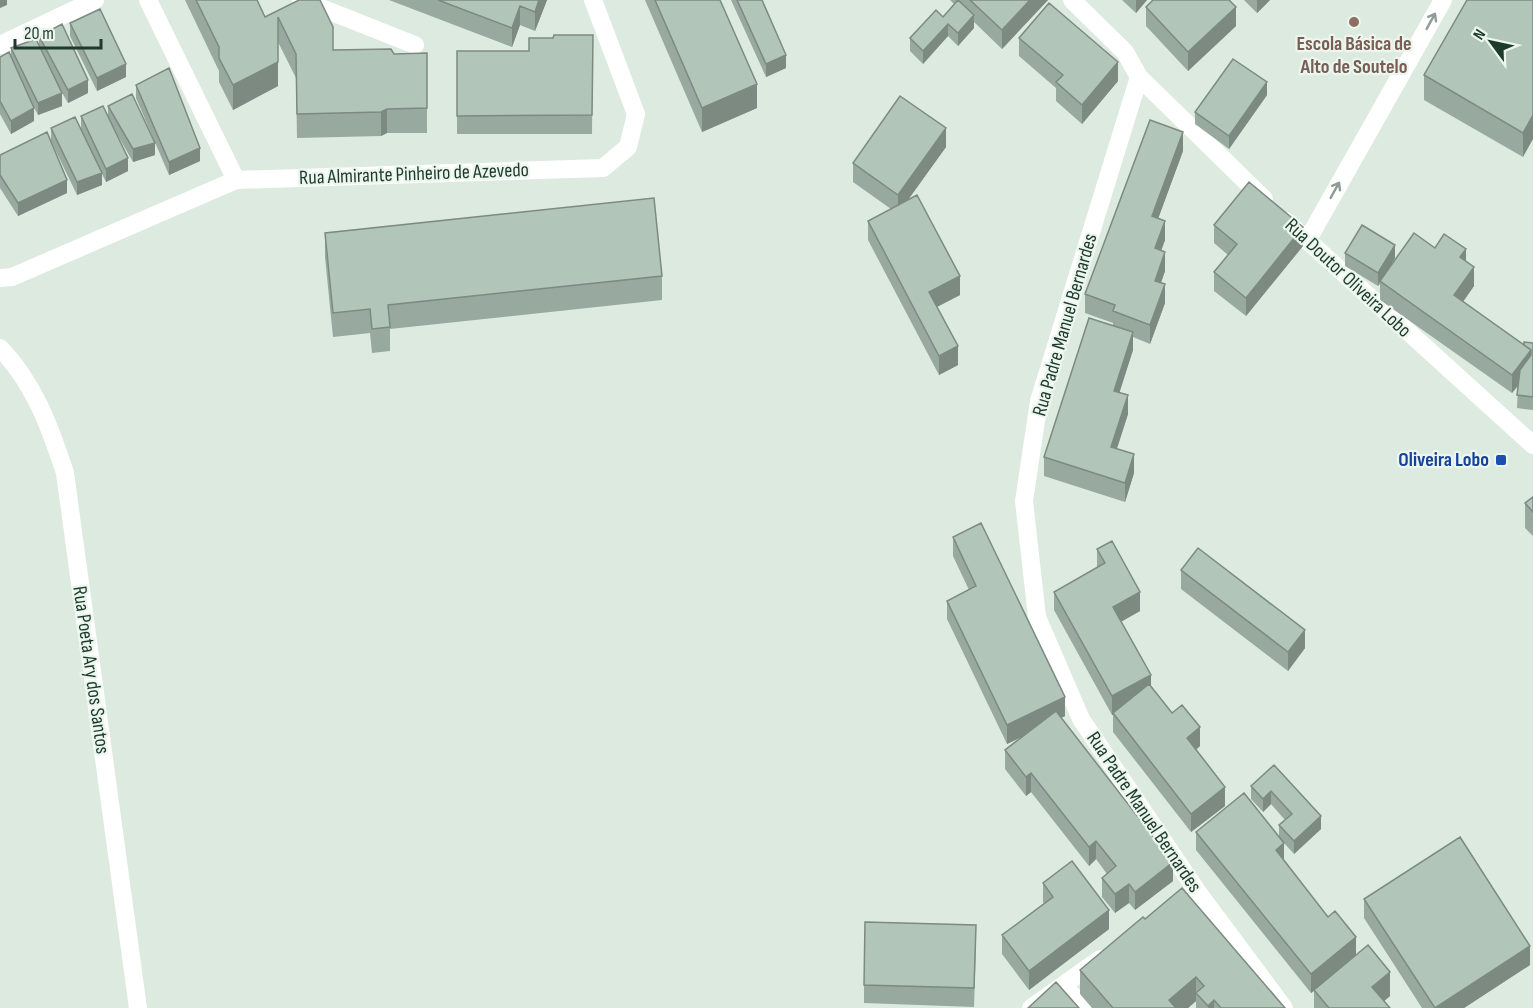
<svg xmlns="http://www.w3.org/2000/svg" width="1533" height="1008" font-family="'Sofia Sans Condensed',sans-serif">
  <rect width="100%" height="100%" fill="#dceae0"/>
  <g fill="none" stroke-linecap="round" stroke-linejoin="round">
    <!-- minor -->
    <path stroke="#fff" stroke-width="18" d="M148 0 236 180 603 168 628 147 636 114 593 0
      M301 0 415 45
      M1072 0 1125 52 1139 77 1264 199
      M0 45 95 0
      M1139 77 1039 401 1024 501 1037 617 1081 719 1197 891 1284 1008
      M1286 221 1533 445
      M1307 241 1443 0
      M0 278 12 277 236 180
      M0 348C34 383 50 427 65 473L138 1008
      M1065 986 1083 1008
      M1031 1008 1100 959"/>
  </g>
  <!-- wall -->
  <path fill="#98a99f" d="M185 0H257L265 17 299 0 333 50 394 54 427 53V133H387L381 136 297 138 296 78 278 42V86L233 110 219 82V71Z
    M389 0H547L535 31 520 25 512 47Z
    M645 0H720L757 108 702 132Z
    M731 0H762L786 68 766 77Z
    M950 0H1048L1002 49 974 22V28L958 46 948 36 923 64 910 51V38L943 17 954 4Z
    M1122 0H1147L1136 13Z
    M1244 0H1270L1257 13Z
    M1533 0 1523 157 1424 100V75Z
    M1146 7 1236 26 1188 71 1146 26Z
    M70 23 126 77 97 91 70 36Z
    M593 35 592 134H457V51H529Z
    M39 36 88 93 68 103 57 84 62 106 38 115 31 102 34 121 11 134 0 114V57L11 58V48L39 45Z
    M1019 38 1118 81 1082 124 1056 101V88L1019 56Z
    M136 85 200 161 169 175 136 98Z
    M1267 95 1229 149 1195 124V112Z
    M108 106 155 155 133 162 113 127 128 171 106 182 102 174V185L77 195 51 141 67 193 18 216 0 188V155L51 141V128H81V116L108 117Z
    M946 147 908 199 960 295 937 307 958 365 939 375 868 240V221L891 209 853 182V163Z
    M1183 151 1158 219 1165 240 1161 251 1165 271 1161 283 1165 303 1150 344 1133 337V350L1119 392 1128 414 1117 449 1134 473 1125 502 1044 476V457L1113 325V323L1085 313V294Z
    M1214 225 1303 246 1246 316 1214 291V272L1228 255 1214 243Z
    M325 233 662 276V300L390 329V351L372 353 370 333 333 337 325 257Z
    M1435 248 1466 262 1474 286 1463 302 1524 345 1533 343V410L1517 408 1518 386 1512 393 1380 300V284L1378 286 1345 266V253L1395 258 1390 267Z
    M1533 497V536L1525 528V503Z
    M953 537 1065 716 1061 718 1173 881 1135 910 1129 903 1115 913 1102 897V878L1107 874 1096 859 1089 866 1031 792 1026 796 1005 769V750L1024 736 1007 744 947 619V601L969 590 953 556Z
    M1097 549 1140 611 1121 622 1151 686 1172 713 1200 746 1196 750 1225 806 1191 832 1113 732V715H1112L1054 610V592L1097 567Z
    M1181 570 1305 648 1288 671 1181 589Z
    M1274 765 1321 829 1294 854 1284 843V860L1356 956 1390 996 1384 1001 1390 1008H1314V991L1311 993 1196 850V832L1279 837V825L1285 820 1271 804 1263 812 1251 799V786Z
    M1043 883 1109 929 1029 990 1002 954V935L1044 904 1043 902Z
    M1364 899 1530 965 1464 1008H1422L1364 918Z
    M1145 919 1285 1008H1196V1001L1188 1008H1092L1080 994V970Z
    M976 944 974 1007 864 1003V985Z"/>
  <!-- shaded-wall -->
  <path fill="#7c8a82" d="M0 0H7V5L0 8Z
    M539 0H547L535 31V12Z
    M1030 0H1048L1002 49V30Z
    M1136 0H1147L1136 13Z
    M1257 0H1270L1257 13Z
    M520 6V25L512 47V28Z
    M1236 7V26L1188 71V52Z
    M974 15V28L958 46V33Z
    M948 24V36L923 64V51Z
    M786 55V68L766 77V64Z
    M278 62V86L233 110V85Z
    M1118 62V81L1082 124V105Z
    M126 64V77L97 91V78Z
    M88 80V93L68 103V90Z
    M1267 82V95L1229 149V136Z
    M757 84V108L702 132V108Z
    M62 93V106L38 115V103Z
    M34 108V121L11 134V121Z
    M387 109V133L381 136V112Z
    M1533 115V139L1523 157V133Z
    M946 128V147L898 214V195Z
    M1183 132V151L1152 235V216Z
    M155 143V155L133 162V149Z
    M200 148V161L169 175V162Z
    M128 158V171L106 182V169Z
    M102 173V185L77 195V182Z
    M67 180V193L18 216V203Z
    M1165 221V240L1155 267V248Z
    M1303 227V246L1246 316V298Z
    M1395 245V258L1381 282 1380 281 1378 286V273Z
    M1466 249V268L1460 257Z
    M1165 252V271L1155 299V281Z
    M1474 267V286L1454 314V295Z
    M960 276V295L929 311V292Z
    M1165 284V303L1150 344V325Z
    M1133 332V350L1114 410V391Z
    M958 346V365L939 375V356Z
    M1531 350V368L1512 393V375Z
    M1128 395V414L1111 466V447Z
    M1134 454V473L1125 502V483Z
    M1140 592V611L1113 626V607Z
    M1305 630V648L1288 671V652Z
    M1151 675V694L1112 715V696Z
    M1065 697V716L1007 744V725Z
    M1200 727V746L1187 757V738Z
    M1031 773V792L1026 796V777Z
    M1225 787V806L1191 832V814Z
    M1271 791V804L1263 812V799Z
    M1321 816V829L1294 854V841Z
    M1096 841V859L1089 866V847Z
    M1284 843V862L1276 850Z
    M1173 862V881L1135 910V892Z
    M1129 884V903L1115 913V894Z
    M1109 910V929L1029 990V971Z
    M1356 937V956L1311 993V974Z
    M1530 946V965L1464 1008H1436Z
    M1390 972V996L1376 1008 1372 987Z
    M1196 977V1001L1188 1008H1169V1000Z
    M1214 1000V1008H1208V1006Z"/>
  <!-- building -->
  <path fill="#b1c5b9" stroke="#7c8a82" stroke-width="1.5" d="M196 0H257L265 17 299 0H320L333 27V50L391 49 394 54 427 53V108L387 109 381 112 297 114 296 54 278 17V62L233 85 219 58V47Z
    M438 0H539L535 12 520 6 512 28Z
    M655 0H720L757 84 702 108Z
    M737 0H762L786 55 766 64Z
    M958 0 974 15 958 33 948 24 923 51 910 38 936 10 943 17Z
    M970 0H1030L1002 30Z
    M1153 0H1229L1236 7 1188 52 1146 7Z
    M1467 0H1533V115L1523 133 1424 75Z
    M1049 3 1118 62 1082 105 1056 82 1063 75 1019 38Z
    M100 9 126 64 97 78 70 23Z
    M62 24 88 80 68 90 39 36Z
    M554 35H593L592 115 457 116V51H529V38H553Z
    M36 39 62 93 38 103 11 48Z
    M9 52 34 108 11 121 0 101V57Z
    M1233 59 1267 82 1229 136 1195 112Z
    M169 68 200 148 169 162 136 85Z
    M132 94 155 143 133 149 108 106Z
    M900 96 946 128 898 195 853 163Z
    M103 106 128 158 106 169 81 116Z
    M75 117 102 173 77 182 51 128Z
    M1150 120 1183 132 1152 216 1165 221 1155 248 1165 252 1155 281 1165 284 1150 325 1113 311 1115 305 1085 294Z
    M47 132 67 180 18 203 0 175V155Z
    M1249 182 1303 227 1246 298 1214 272 1237 244 1214 225Z
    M917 195 960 276 929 292 958 346 939 356 868 221Z
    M654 198 662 276 388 305 390 327 372 329 370 309 333 313 325 233Z
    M1362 225 1395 245 1378 273 1345 253Z
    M1414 233 1435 248 1444 234 1466 249 1460 257 1474 267 1454 295 1531 350 1512 375 1380 281Z
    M1089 318 1133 332 1114 391 1128 395 1111 447 1134 454 1125 483 1044 457Z
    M1524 342 1533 343V397L1517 395 1520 370 1531 355V350L1524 345Z
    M1533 497V512L1525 503Z
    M981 523 1065 697 1007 725 947 601 976 586 953 537Z
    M1112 541 1140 592 1113 607 1151 675 1112 696 1054 592 1105 563 1097 549Z
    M1198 548 1305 630 1288 652 1181 570Z
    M1149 684 1172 713 1182 705 1200 727 1187 738 1225 787 1191 814 1113 713Z
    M1056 711 1173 862 1135 892 1129 884 1115 894 1102 878 1116 866 1096 841 1089 847 1031 773 1026 777 1005 750Z
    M1274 765 1321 816 1294 841 1279 825 1292 814 1271 791 1263 799 1251 786Z
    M1244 793 1284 843 1276 850 1328 917 1335 911 1356 937 1311 974 1196 832Z
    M1460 837 1530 946 1435 1008 1364 899Z
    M1072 861 1109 910 1029 971 1002 935 1053 897 1043 883Z
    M1182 888 1285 1008H1221L1214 1000 1208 1006 1196 993 1204 986 1196 977 1169 1000 1176 1008H1113L1080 970 1143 917 1145 919Z
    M865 922 976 925 974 988 864 985Z
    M1368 945 1390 972 1372 987 1390 1008H1329L1314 990Z
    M1056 982 1079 1008H1028Z"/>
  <!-- one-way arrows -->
  <defs><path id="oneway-shaft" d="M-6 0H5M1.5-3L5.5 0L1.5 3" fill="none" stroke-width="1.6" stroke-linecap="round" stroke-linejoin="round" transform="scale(1.5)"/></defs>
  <g stroke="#8e9c95">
    <use href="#oneway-shaft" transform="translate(1431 21) rotate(-61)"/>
    <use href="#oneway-shaft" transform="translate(1335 190) rotate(-61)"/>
  </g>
  <!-- markers -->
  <circle fill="#8d6e63" stroke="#ecf6ef" stroke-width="2" cx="1354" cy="22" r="6"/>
  <rect fill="#1a4fb4" stroke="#ecf6ef" stroke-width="2" x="1495" y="454" width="12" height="12" rx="3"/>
  <g text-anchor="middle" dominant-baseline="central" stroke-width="4.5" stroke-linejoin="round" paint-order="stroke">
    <!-- education labels -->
    <g font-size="20" font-weight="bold" fill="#785e54" stroke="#ecf6ef">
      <text x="1354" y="44">Escola Básica de<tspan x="1354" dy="23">Alto de Soutelo</tspan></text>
    </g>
    <!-- street labels -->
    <g font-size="20" fill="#1d3a2b" stroke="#ecf6ef">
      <text transform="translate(414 174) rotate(-2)">Rua Almirante Pinheiro de Azevedo</text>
      <text transform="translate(1348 278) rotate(43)">Rua Doutor Oliveira Lobo</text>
      <text transform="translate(1065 325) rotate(-74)">Rua Padre Manuel Bernardes</text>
      <text transform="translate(91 670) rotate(82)">Rua Poeta Ary dos Santos</text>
      <text transform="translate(1144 812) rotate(56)">Rua Padre Manuel Bernardes</text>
    </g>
    <!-- transit labels -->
    <g font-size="20" font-weight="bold" fill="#164399" stroke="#ecf6ef" text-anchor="end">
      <text x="1489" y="460">Oliveira Lobo</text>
    </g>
  </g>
  <!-- north arrow -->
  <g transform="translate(1491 42) rotate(303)" stroke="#ecf6ef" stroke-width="4.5" paint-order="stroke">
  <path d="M0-4.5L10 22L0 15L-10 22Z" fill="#1d3a2b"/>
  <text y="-9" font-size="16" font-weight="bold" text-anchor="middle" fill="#1d3a2b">N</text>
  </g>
  <!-- scale -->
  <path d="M15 39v9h86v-9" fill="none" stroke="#1d3a2b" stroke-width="3"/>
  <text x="24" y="39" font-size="18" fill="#1d3a2b" stroke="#ecf6ef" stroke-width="4.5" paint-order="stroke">20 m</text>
</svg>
